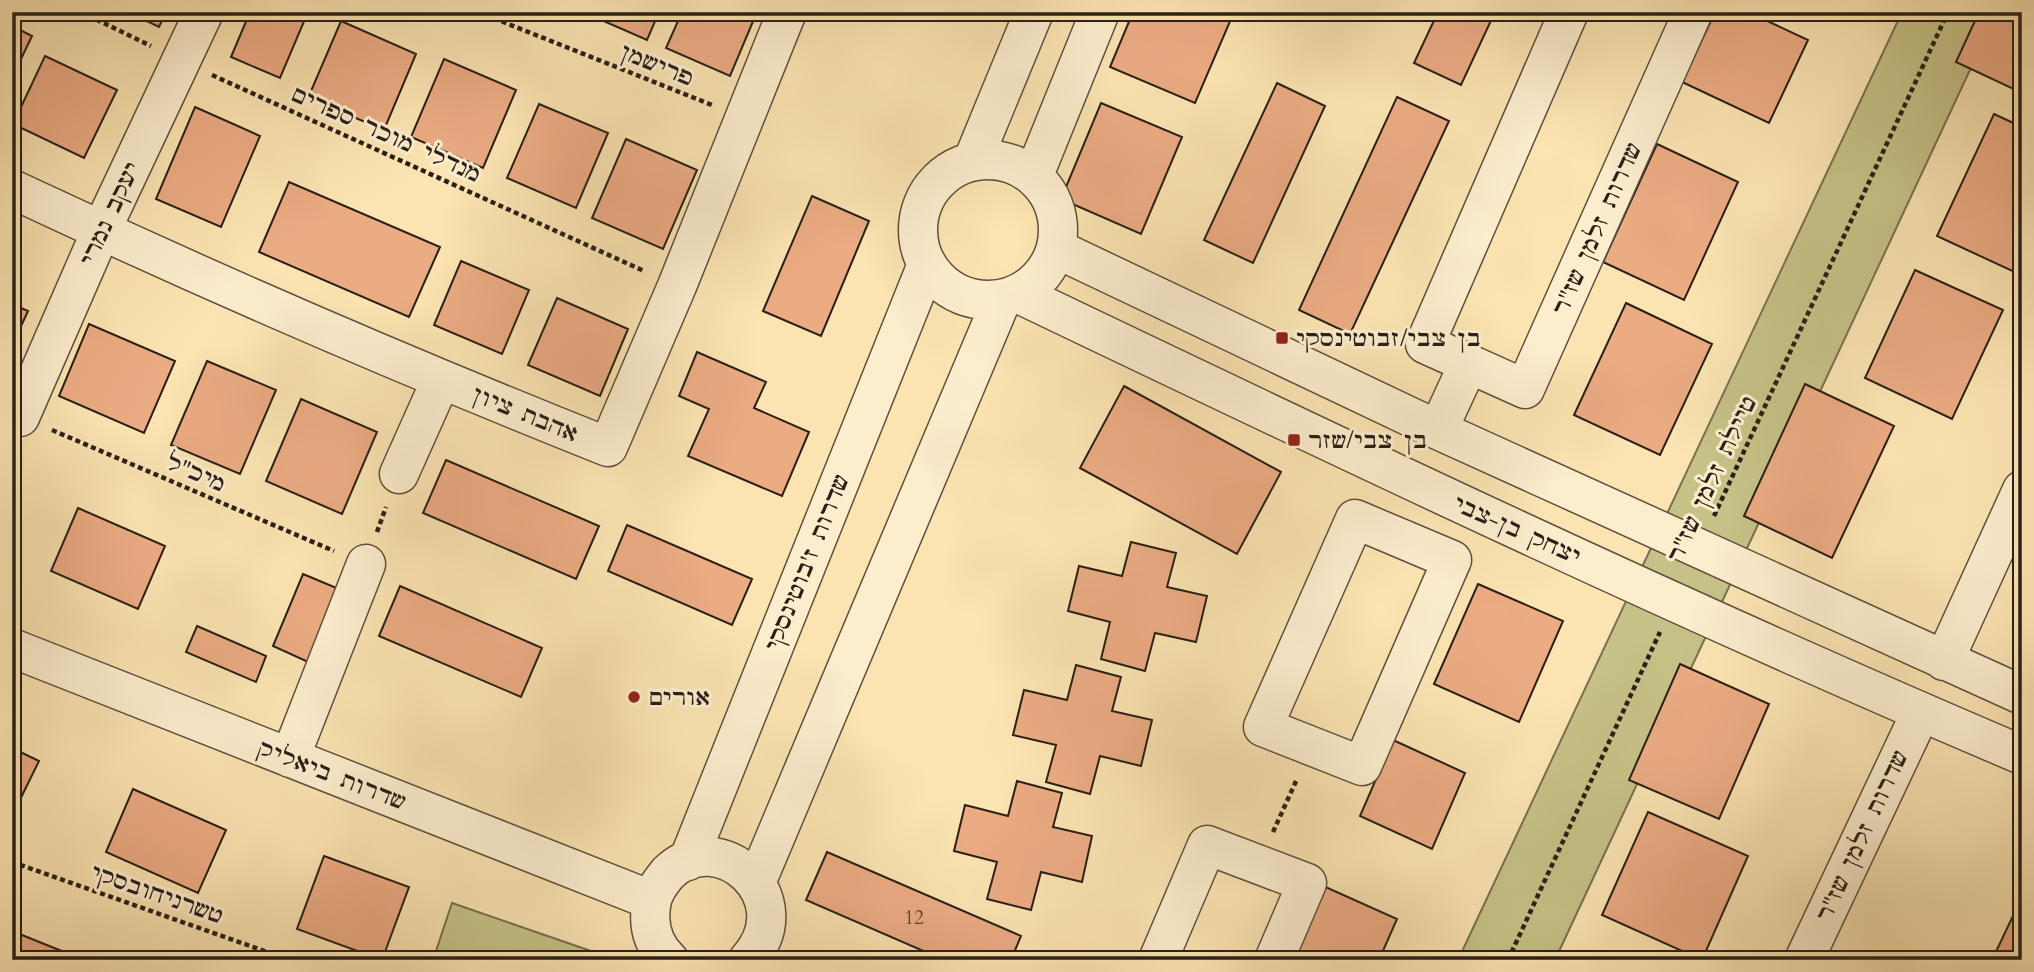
<svg xmlns="http://www.w3.org/2000/svg" width="2034" height="972" font-family="Cardo,'Frank Ruhl Libre',serif">
  <rect width="100%" height="100%" fill="#fbe4b2"/>
  <filter id="stains"><feTurbulence type="fractalNoise" baseFrequency=".00286" numOctaves="4"/><feColorMatrix values="0 0 0 0 .2 0 0 0 0 .09 0 0 0 0 .02 0 0 0 .5 -.17"/></filter>
  <radialGradient id="worn" r=".72"><stop offset=".6" stop-color="#630" stop-opacity="0"/><stop offset="1" stop-color="#630" stop-opacity=".3"/></radialGradient>
  <!-- green -->
  <path fill="#c6c287" stroke="#787050" stroke-width="2" d="M1902 12H1997L1555 960H1458Z
    M452 903 617 960H433Z"/>
  <!-- building -->
  <path fill="#ebab83" stroke="#291f18" stroke-width="2" d="M128 12H166L159 27Z
    M250 12H308L280 78 231 57Z
    M583 12H659L647 40Z
    M682 12H757L730 76 666 48Z
    M1133 12H1234L1195 103 1110 67Z
    M1438 12H1495L1461 85 1414 63Z
    M1715 12H1748L1808 40 1769 123 1682 82Z
    M1979 12H2022V93L1956 62Z
    M341 21 416 54 384 130 308 98Z
    M12 26 32 36 12 78Z
    M45 56 117 90 84 158 13 124Z
    M444 59 516 90 483 168 411 137Z
    M1277 83 1325 106 1253 263 1204 240Z
    M1397 97 1449 121 1350 334 1299 310Z
    M1101 103 1182 137 1141 234 1061 199Z
    M539 104 608 133 576 208 507 178Z
    M195 107 260 136 221 227 156 199Z
    M1994 114 2022 127 2021 275 1937 236Z
    M626 139 697 170 663 249 592 218Z
    M1657 144 1738 182 1684 300 1603 262Z
    M289 182 440 247 409 317 259 252Z
    M812 196 869 221 821 336 763 311Z
    M461 261 529 290 502 354 434 325Z
    M1915 270 2003 310 1952 419 1865 378Z
    M557 298 628 329 600 396 528 365Z
    M1626 303 1712 344 1660 455 1574 415Z
    M12 304 28 311 12 346Z
    M89 324 175 361 144 433 59 396Z
    M697 352 766 382 754 408 809 432 782 496 688 456 709 409 679 396Z
    M207 361 276 390 240 474 171 445Z
    M1805 384 1894 426 1832 558 1744 516Z
    M1124 386 1281 472 1237 554 1080 468Z
    M301 399 377 432 342 514 266 481Z
    M446 460 599 526 576 579 423 513Z
    M78 508 165 546 138 609 51 571Z
    M627 525 752 579 732 625 608 571Z
    M1131 542 1176 553 1167 587 1207 596 1196 642 1155 633 1145 671 1101 659 1110 622 1068 611 1079 566 1122 576Z
    M303 574 339 589 308 662 273 646Z
    M1478 584 1563 621 1519 722 1434 684Z
    M400 586 542 648 521 697 379 636Z
    M197 626 266 656 256 682 186 652Z
    M1680 664 1769 704 1719 819 1629 780Z
    M1076 665 1121 677 1112 711 1152 720 1141 766 1100 756 1090 794 1046 782 1056 745 1013 735 1024 690 1067 700Z
    M1393 740 1465 773 1432 849 1360 816Z
    M12 748 39 761 12 816Z
    M1017 781 1062 793 1053 827 1092 836 1082 882 1041 872 1031 910 987 899 997 862 954 851 965 805 1008 816Z
    M133 789 226 830 198 893 106 852Z
    M1648 812 1748 856 1702 960 1602 915Z
    M827 852 1021 936 1011 960H944L806 900Z
    M324 856 409 887 382 960 297 929Z
    M1321 885 1397 919 1379 960H1287Z
    M2022 897V960H1992Z
    M12 931 84 960H12Z"/>
  <g fill="none" stroke-linecap="round" stroke-linejoin="round">
    <defs>
      <path id="minor" d="M1569 12 1425 344 1525 389 1693 12
        M918 230a70 70 0 1 1 140 0a70 70 0 1 1-140 0Z
        M973 160 1034 12
        M1034 175 1100 12
        M12 189C208 281 407 367 608 447L677 286 787 12
        M1057 249 1438 430 2022 695
        M1019 294C1351 453 1683 611 2022 755
        M20 417 101 231 204 12
        M1438 430 1468 365
        M399 474 441 380
        M1355 519 1452 560 1362 766 1263 727Z
        M12 648 651 900
        M1944 661 2022 490
        M290 758 366 564
        M688 861 927 264
        M756 883 1002 299
        M669 960C653 945 648 927 651 906 652 893 660 883 668 873 718 823 804 898 748 960
        M1158 960 1207 845 1307 883 1274 960
        M1804 960 1921 712"/>
    </defs>
    <!-- minor casing -->
    <use href="#minor" stroke="#5e503e" stroke-width="41"/>
    <!-- path -->
    <path stroke="#291f18" stroke-width="4.5" stroke-dasharray="5 3.5" stroke-linecap="butt" d="M81 12 151 46
      M478 12 712 105
      M212 75 644 271
      M52 430 334 551
      M1714 516 1948 12
      M377 532 386 507
      M1273 832 1297 779
      M12 862 290 960
      M1508 960 1660 632"/>
    <!-- minor -->
    <use href="#minor" stroke="#fcedcd" stroke-width="38"/>
  </g>
  <!-- markers -->
  <g fill="#8f2418" stroke="#fcedcd" stroke-width="2.5">
    <rect x="1275" y="331" width="14" height="14" rx="3.5"/>
    <rect x="1287" y="433" width="14" height="14" rx="3.5"/>
    <circle cx="634" cy="697" r="7"/>
  </g>
  <g text-anchor="middle" dominant-baseline="central" stroke-width="6" stroke-linejoin="round" paint-order="stroke">
    <!-- number labels -->
    <g font-size="19" fill="#5a4233">
      <text x="914" y="918">12</text>
    </g>
    <!-- street labels -->
    <g font-size="23" fill="#291f18" stroke="#fcedcd">
      <text transform="translate(657 65) rotate(22)">פרישמן</text>
      <text transform="translate(386 134) rotate(24)">מנדלי מוכר ספרים</text>
      <text transform="translate(110 214) rotate(-65)">יעקב נמרי</text>
      <text transform="translate(1597 229) rotate(-66)">שדרות זלמן שז"ר</text>
      <text transform="translate(525 414) rotate(22)">אהבת ציון</text>
      <text transform="translate(196 473) rotate(23)">מיכ"ל</text>
      <text transform="translate(1712 479) rotate(-65)">טיילת זלמן שז"ר</text>
      <text transform="translate(1517 530) rotate(24)">יצחק בן-צבי</text>
      <text transform="translate(807 563) rotate(-68)">שדרות ז'בוטינסקי</text>
      <text transform="translate(332 775) rotate(21)">שדרות ביאליק</text>
      <text transform="translate(1862 836) rotate(-65)">שדרות זלמן שז"ר</text>
      <text transform="translate(157 894) rotate(19)">טשרניחובסקי</text>
    </g>
    <!-- poi labels -->
    <g font-size="23" fill="#291f18" stroke="#fcedcd" text-anchor="start">
      <text x="1296" y="338">בן צבי/זבוטינסקי</text>
      <text x="1308" y="440">בן צבי/שזר</text>
      <text x="648" y="697">אורים</text>
    </g>
  </g>
  <!-- margin -->
  <rect width="2034" height="972" fill="none" stroke="#fbe4b2" stroke-width="42"/>
  <rect x="14" y="14" width="2006" height="944" fill="none" stroke="#291f18" stroke-width="3.5"/>
  <rect x="21" y="21" width="1992" height="930" fill="none" stroke="#291f18" stroke-width="2"/>
  <rect width="100%" height="100%" filter="url(#stains)"/>
  <rect width="100%" height="100%" fill="url(#worn)"/>
</svg>
